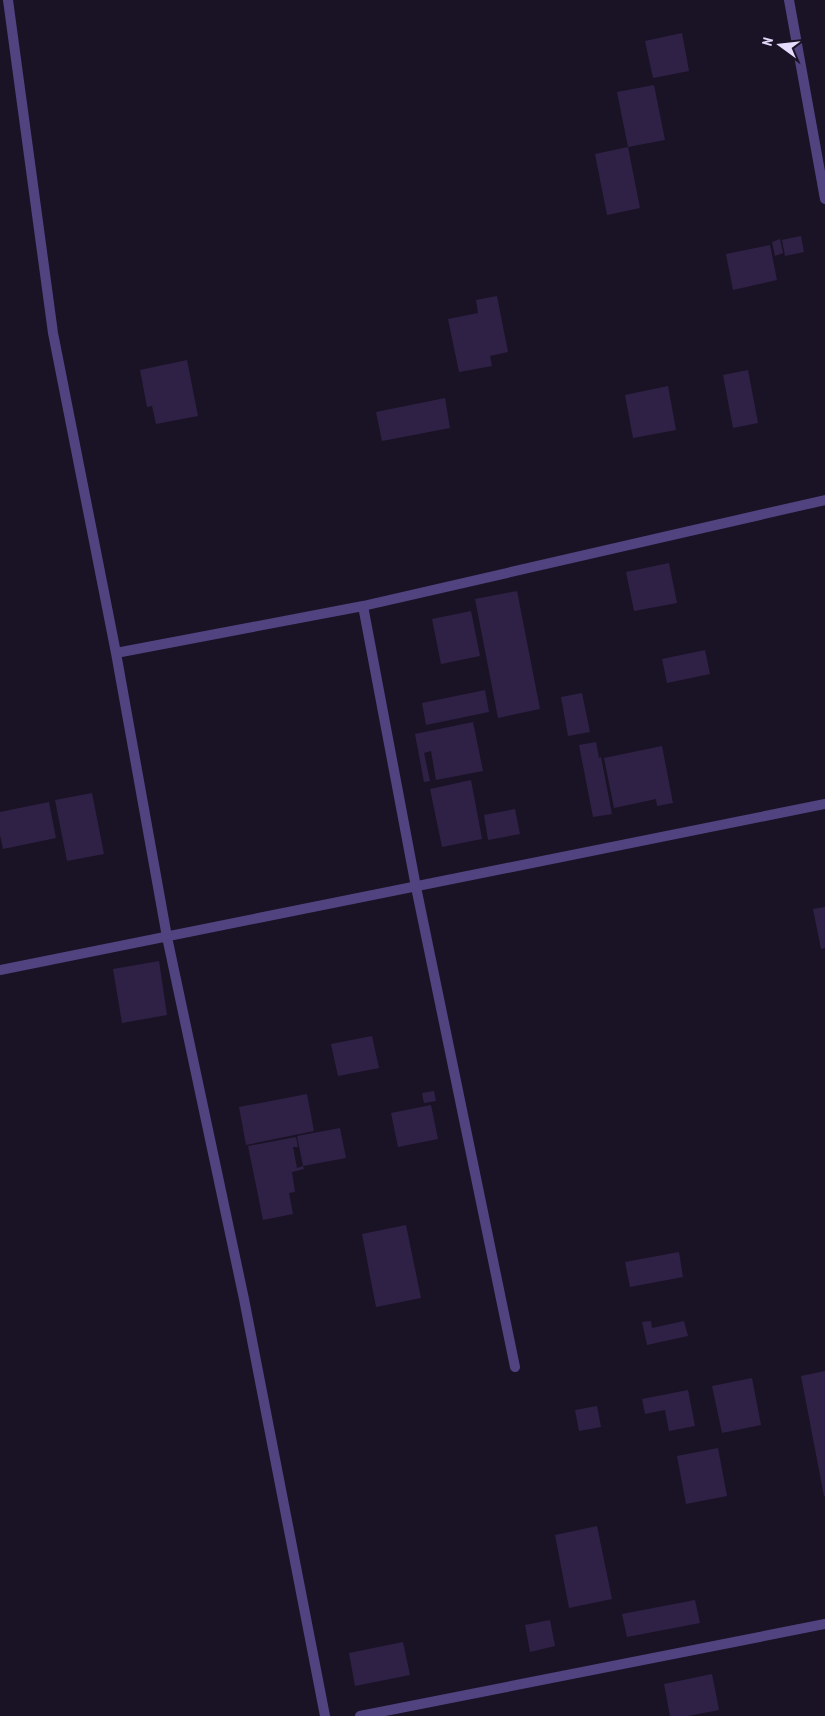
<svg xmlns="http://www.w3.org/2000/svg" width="825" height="1716" font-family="'PT Sans Narrow',sans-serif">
  <rect width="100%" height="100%" fill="#1a1326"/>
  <!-- building -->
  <path fill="#2f2145" d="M682 33 689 71 653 78 645 41Z
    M654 85 665 140 628 147 617 92Z
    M628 147 640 208 607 215 595 154Z
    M801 236 804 252 785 256 782 240Z
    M780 239 783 253 775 256 772 242Z
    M770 245 777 280 733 290 726 254Z
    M497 296 508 352 490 356 492 366 459 372 448 319 478 313 476 300Z
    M187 360 198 416 156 424 152 406 147 407 140 370Z
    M748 370 758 423 733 428 723 375Z
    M668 386 676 430 633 438 625 395Z
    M445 398 450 428 382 441 376 412Z
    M669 563 677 603 634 611 626 572Z
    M517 591 540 709 498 718 475 599Z
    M471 611 480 656 441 664 432 619Z
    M705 650 710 674 667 683 662 659Z
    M485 690 489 712 426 725 422 703Z
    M582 693 590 732 568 736 561 697Z
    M473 722 483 771 436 780 431 751 424 753 430 781 424 782 415 734Z
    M596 742 599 758 601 757 612 814 593 817 579 745Z
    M662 746 673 803 657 806 656 799 614 808 604 758Z
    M471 780 482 839 442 847 430 789Z
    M92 793 104 854 67 861 55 800Z
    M49 802 56 838 3 849 0 835V812Z
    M515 809 520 834 488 840 484 815Z
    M825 907V948L821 949 813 909Z
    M159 961 167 1015 122 1023 113 969Z
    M372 1036 379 1068 338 1076 331 1044Z
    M434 1091 436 1101 424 1103 422 1093Z
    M307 1094 314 1131 246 1145 239 1107Z
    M431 1105 438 1139 398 1147 391 1113Z
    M340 1128 346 1158 303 1166 297 1136Z
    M296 1137 298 1147H293L297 1168 303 1166 304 1169 292 1172 295 1192 289 1193 293 1214 263 1220 248 1146Z
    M406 1225 421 1298 376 1307 362 1234Z
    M679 1252 683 1277 630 1287 625 1262Z
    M651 1321 652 1328 684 1321 688 1336 647 1345 642 1322Z
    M825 1371V1496H824L801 1376Z
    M752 1378 761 1425 722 1433 712 1386Z
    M688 1390 695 1426 669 1431 665 1410 645 1414 642 1399Z
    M597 1406 601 1427 579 1431 575 1410Z
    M718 1448 727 1496 686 1504 677 1456Z
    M597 1526 612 1599 569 1608 555 1535Z
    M695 1600 700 1623 627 1637 622 1614Z
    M550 1620 555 1646 530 1652 525 1625Z
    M403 1642 410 1675 355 1686 349 1653Z
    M712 1674 719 1710 688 1716H670L664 1684Z"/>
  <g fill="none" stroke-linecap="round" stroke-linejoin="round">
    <!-- street -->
    <path stroke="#504380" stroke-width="10" d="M8 0 53 333 116 653 167 937 244 1299 325 1716
      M789 0 825 199
      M363 606 416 887 515 1367
      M116 653 363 606 825 500
      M0 970 825 804
      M360 1716 825 1624"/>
  </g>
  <!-- north arrow -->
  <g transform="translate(780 45) rotate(285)" stroke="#1a1326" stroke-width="4" paint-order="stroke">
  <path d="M0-4L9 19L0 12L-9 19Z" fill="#e5dcfb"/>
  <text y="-8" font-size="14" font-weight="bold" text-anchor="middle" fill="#e5dcfb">N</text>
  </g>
</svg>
